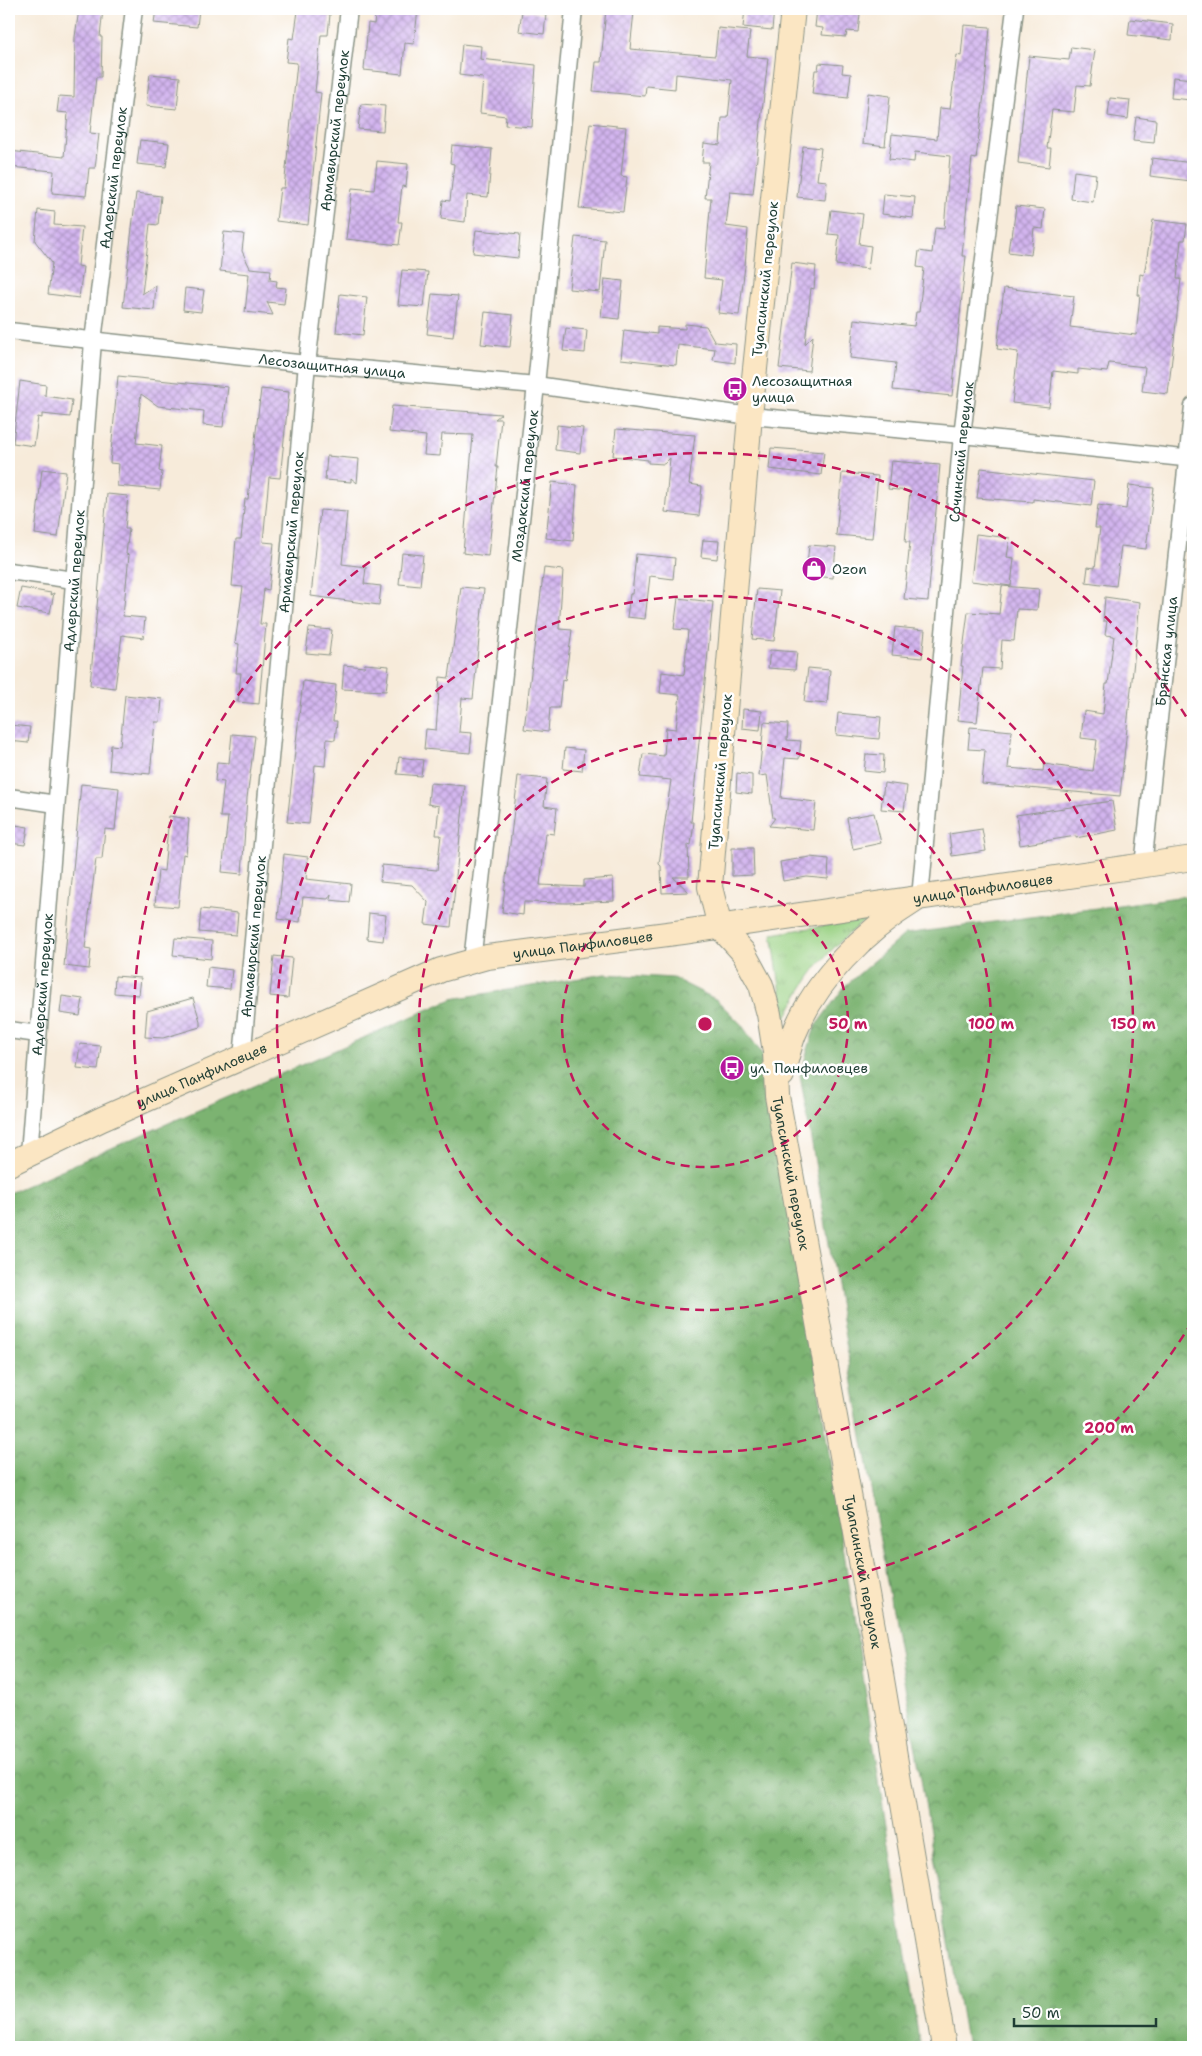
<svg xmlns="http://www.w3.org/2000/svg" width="1202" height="2056" font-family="'Shantell Sans',sans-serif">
  <defs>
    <pattern id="grass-tufts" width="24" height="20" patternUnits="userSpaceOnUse" patternTransform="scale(1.25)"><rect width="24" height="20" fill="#9ad183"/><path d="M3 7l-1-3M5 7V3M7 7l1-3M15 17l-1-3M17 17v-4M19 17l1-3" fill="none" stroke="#84b472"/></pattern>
    <pattern id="forest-crowns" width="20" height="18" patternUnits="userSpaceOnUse" patternTransform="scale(1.25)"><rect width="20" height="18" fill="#7bb371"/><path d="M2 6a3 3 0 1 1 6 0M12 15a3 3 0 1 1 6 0" fill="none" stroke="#64935e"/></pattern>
    <pattern id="building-cross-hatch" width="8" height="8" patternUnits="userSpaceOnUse" patternTransform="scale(1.25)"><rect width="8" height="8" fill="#d3b5ef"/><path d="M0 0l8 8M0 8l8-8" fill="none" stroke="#ab94c2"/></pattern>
  </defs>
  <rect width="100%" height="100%" fill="#fff"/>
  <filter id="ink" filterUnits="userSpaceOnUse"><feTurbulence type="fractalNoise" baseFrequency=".02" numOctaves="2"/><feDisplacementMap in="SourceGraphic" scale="10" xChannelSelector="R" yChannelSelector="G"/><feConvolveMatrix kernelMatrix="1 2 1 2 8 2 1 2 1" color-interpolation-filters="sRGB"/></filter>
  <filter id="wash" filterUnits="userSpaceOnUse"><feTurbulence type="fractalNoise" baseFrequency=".0096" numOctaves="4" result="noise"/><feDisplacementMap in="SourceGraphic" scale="20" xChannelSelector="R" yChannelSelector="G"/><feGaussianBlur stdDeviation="1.12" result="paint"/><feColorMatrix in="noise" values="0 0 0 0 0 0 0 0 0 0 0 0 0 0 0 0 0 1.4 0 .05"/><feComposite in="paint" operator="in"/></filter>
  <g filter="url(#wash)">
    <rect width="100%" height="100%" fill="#f7ebda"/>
    <!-- grass -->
    <path fill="url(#grass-tufts)" stroke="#5c875c" d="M867 919C828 949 806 976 785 1020L772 934Z"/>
    <!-- forest -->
    <path fill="url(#forest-crowns)" stroke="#4d7852" d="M1193 895V2047H967L800 1075 815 1027 845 986 905 934Z
      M605 974 673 978 717 1000 741 1024 769 1064 920 2047H9V1193L452 999Z"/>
    <g id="blocks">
      <!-- building -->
      <path fill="url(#building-cross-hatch)" d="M79 9H103L100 37H102L101 77H96L90 133 99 134 95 168H89L86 196 52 193 54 171 9 167V151L64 157 68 113 57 112 59 96 74 97 75 37Z
        M156 9H199L197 27 154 23Z
        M376 9H418L414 44 405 43 402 74 364 70 368 23 374 24Z
        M606 9 634 12 630 49 715 56 718 28 750 31 747 56 768 58 753 194 730 192 726 226 748 229 745 266 739 315 718 313 722 280 704 278 711 198H705L709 162H702L704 143 720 145 722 118H728L732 80 676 74 675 89 646 86 645 96 593 91 596 62H601Z
        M745 9H774L772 30 743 27Z
        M817 9 860 14 858 32 847 31 846 37 822 35 823 28 815 27Z
        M298 11 330 14 328 35H321L315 92 321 93 308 225 276 221 280 188H284L297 63 286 62 289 38 294 39Z
        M522 11 546 14 544 34 519 31Z
        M1130 19 1173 24 1172 40 1128 35Z
        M964 25 990 27 985 86 976 159 972 158 967 204 962 256H966L952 396 893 390 896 363 850 358 854 319 914 326 916 312H919L924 268 917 267 919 251 932 253 935 228 944 229 950 156 915 152 914 162 889 159 892 134 937 139 940 108 950 109 957 55 961 56Z
        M462 44 481 46 480 59 536 65 532 127 505 125 506 116 480 113 483 78 459 75Z
        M1071 47 1095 50 1090 86 1077 85 1074 112 1052 110 1047 148H1051L1049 167 1018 163 1029 56 1069 60Z
        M819 63 843 65 842 73 851 74 848 98 812 94 815 70H818Z
        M150 74 180 77 177 109 146 106Z
        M1173 77 1193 79 1191 100 1171 98Z
        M868 93 890 96 885 146 863 143Z
        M1110 98 1130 100 1128 119 1108 116Z
        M361 104 385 106 383 131 358 129Z
        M1136 117 1156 120 1154 143 1133 141Z
        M590 123 626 127 621 176 627 177 623 212 579 208Z
        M140 140 169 143 166 167 137 164Z
        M452 145 492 149 488 197 467 195 465 222 441 219 443 200 450 201 454 164 450 163Z
        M803 146 821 148 817 180 827 181 825 200 797 197Z
        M1152 158 1193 163 1191 181 1150 176Z
        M377 161 408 164 406 187 402 186 398 222H402L399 245 346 239 352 188 374 190Z
        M1074 171 1096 174 1093 202 1071 199Z
        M136 193 161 196 158 225 150 224 142 294 156 285 154 310 123 307Z
        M884 194 915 197 913 218 882 214Z
        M1016 206 1045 209 1043 229 1034 228 1031 255 1008 252 1010 237H1012Z
        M38 210 55 212 54 225 82 227 78 266 83 267 79 298 48 294 52 263 35 241Z
        M831 210 863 214 859 244 871 246 868 269 836 265 839 235 828 234Z
        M1153 220 1187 224 1185 240H1181L1177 279H1181L1168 394 1142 391 1145 367 1109 363 1107 372 1078 369V374L1053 371 1049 407 1012 403 1018 352 997 349 1004 288 1074 296 1070 327 1136 335 1140 295H1138L1140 274 1144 275Z
        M476 230 520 234 518 258 473 253Z
        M224 232 244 234 242 251 250 268 271 270 270 280 277 281 276 287 286 288 284 304 267 302 273 315 245 312 249 274 220 271Z
        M575 237 605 240 600 292 569 289Z
        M792 263 816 266 814 289 811 288 805 344 813 336 809 371 779 368Z
        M402 270 428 272 424 307 398 305Z
        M605 279 623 281 619 319 601 317Z
        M185 288 204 290 201 312 183 310Z
        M340 294 367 297 363 335 336 332Z
        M432 294 458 296 453 337 427 334Z
        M485 312 513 315 510 347 481 344Z
        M685 324 706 326 715 342 736 344 735 363 713 360 715 349 678 345 676 365 621 359 624 330 657 334V327L685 329Z
        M566 328 587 330 585 353 563 351Z
        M118 376 228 387 223 427 203 425 204 411 158 406 141 394 136 443 162 446 159 471 162 472 160 490 117 486 119 464 110 463Z
        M20 381 46 385 45 396 72 400 70 417 42 414V418L38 417 34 446 13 443Z
        M261 389 289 392 280 478 269 477 263 542 274 543 269 590 264 589 260 624H266L259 704 238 702 241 673H236L239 644 235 643 243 587 232 586 236 539H241L245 499H248Z
        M392 406 501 414 495 419H501L496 467H498L488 556 463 553 473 435 442 434 440 456 424 455 426 436 389 432Z
        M557 425 583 428 580 453 555 450Z
        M616 429 695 435 689 484 702 486 699 516 665 512 670 458 664 464 648 463V460L613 456Z
        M771 448 824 452 821 475 769 469Z
        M327 456 359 459 357 483 351 478V482L325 480Z
        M891 461 940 465 928 601 904 599 910 542H905L910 491 888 489Z
        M981 468 1094 481 1091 506 1033 499V502L977 498Z
        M42 469 66 472 58 537 35 534Z
        M842 473 878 476 872 538 836 535Z
        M552 482 577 485 573 541 546 538Z
        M1129 485 1154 488 1146 549 1121 546 1116 586 1086 582 1088 567 1095 568 1100 528H1095L1098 505 1126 509Z
        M107 494 128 496 125 529H129L126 554 129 555 123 616 145 618 143 638 122 635 115 688 90 685Z
        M320 510 347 512 342 564 366 567 364 584 381 586 379 605 311 596Z
        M976 534 1010 538 1007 557 1014 558 1011 586 971 581Z
        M703 540 719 541 717 559 701 557Z
        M809 545 836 547 833 578 806 575Z
        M402 553 423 555 420 586 399 584Z
        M636 554 675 558 673 579 650 576 645 619 627 617 630 594H632Z
        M544 568 563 570 559 629 572 630 565 681 562 680 559 708H550L548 732 524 729Z
        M1002 586 1039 589 1037 610 1017 609 1014 641 1002 640 1000 669 983 668 977 722 958 720 963 666H961L968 612 999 614Z
        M461 587 484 589 473 699 462 698 459 732 472 733 470 753 424 749 426 729 436 730 440 677 449 678Z
        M21 588 51 593 50 595 54 593 50 613 17 608Z
        M757 589 780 591 774 641 752 639Z
        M1105 597 1140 602 1120 796 982 784 985 750 968 749 970 727 1012 731 1008 768 1043 771 1044 764 1093 771 1097 740 1081 738 1084 711 1103 714 1106 684H1108L1114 636 1105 635 1107 621H1103Z
        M678 598 713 602 691 822H694L691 845 688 844 689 877H673L689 892 662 893 661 866 659 864 671 780 640 777 643 754 664 756 666 728 676 729 680 695 660 693 662 672 684 675 688 630 674 629Z
        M895 627 925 630 922 658 892 655Z
        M309 628 332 630 329 655 306 653Z
        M770 650 797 652 795 670 768 668Z
        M365 664 389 666 386 691 342 689 344 665 364 667Z
        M808 668 830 670 827 704 804 702Z
        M303 681 336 685 333 721H337L335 740 327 739 325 766 315 765 309 824 287 822Z
        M125 695 162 699 160 722H155L150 774 109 770 111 745 120 746Z
        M743 709 762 711 760 730 742 728Z
        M838 713 881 717 879 739 836 735Z
        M764 722 788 724 787 740 801 741 799 759 785 758 781 798 816 802 813 830 769 826 775 818H773L767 775 759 776Z
        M9 725 30 727 28 743 9 741Z
        M232 734 255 736 247 798 242 874 222 872 228 817H220L224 782 215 781 217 762 229 763Z
        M565 748 584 750 582 771 563 769Z
        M866 754 884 755 883 773 864 771Z
        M399 757 423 760 421 776 397 774Z
        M737 773 752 775V794L736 792Z
        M518 776 547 779 544 806 557 808 554 834 546 833 540 885 584 887V880L613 878 614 901 567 903 524 902 523 915 502 912Z
        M430 783 465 786 451 927 425 924 428 902 412 885 380 882 382 865 437 870 441 835H436L439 806 428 804Z
        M884 783 907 786 904 811 881 809Z
        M81 784 119 788 115 830 105 829 102 859H96L85 948 91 949 89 969 64 966Z
        M1112 801 1117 830 1076 838V836L1020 845 1016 815Z
        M874 813 881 843 853 849 847 818Z
        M169 816 189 819 186 855 183 854 178 907 155 905 158 870 164 871Z
        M9 824 28 827 25 845 9 843Z
        M982 829 986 851 952 856 949 834Z
        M732 848H753L754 875 732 876Z
        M284 854 308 857 306 879 351 884 349 902 330 900 331 894 328 899 303 897 300 922 278 919Z
        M810 857 829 859 828 879 807 877 783 881 780 862Z
        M201 909 238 913 236 935 199 932Z
        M369 913 386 915 383 941 367 939Z
        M175 938 212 941 211 959 173 955Z
        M274 956 292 958 288 998 270 996Z
        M208 967 232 970 230 989 206 987Z
        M115 976 141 978 139 995 114 993Z
        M62 996 83 999 80 1016 60 1013Z
        M193 998 200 1021V1027L163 1038 145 1037 147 1011Z
        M80 1044 101 1046 98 1070 77 1068Z"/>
    </g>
  </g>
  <g filter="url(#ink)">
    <use href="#blocks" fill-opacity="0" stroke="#8b9487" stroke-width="1"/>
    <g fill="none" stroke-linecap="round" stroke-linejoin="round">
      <defs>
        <g id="street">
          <path id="s1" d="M9 331 307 364 536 385 750 416 962 435 1193 459"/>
          <path d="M9 571 74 580"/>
          <path d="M9 797 56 804"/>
          <path id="s2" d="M1143 866 1193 406"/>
          <path id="s3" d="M920 898 962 435 1015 9"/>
          <path id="s4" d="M472 962 536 385 574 9"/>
          <path d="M9 1030 38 1034"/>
          <path id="s5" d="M242 1058 307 364 349 9"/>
          <path id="s6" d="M29 1154 93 341 134 9"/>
        </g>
        <g id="secondary">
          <path id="s7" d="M793 9 750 416 710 887 720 927 743 952 761 985 769 1014 775 1052 777 1096 875 1638 944 2047"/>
          <path d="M782 1075C786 1061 789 1047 794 1034 815 980 865 931 914 901"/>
          <path id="s8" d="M9 1164 102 1119 441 970 487 957 683 932 1193 858"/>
        </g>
      </defs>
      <!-- street casing -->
      <use href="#street" stroke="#8b9487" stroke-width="19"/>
      <!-- secondary casing -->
      <use href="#secondary" stroke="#8b9487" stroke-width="26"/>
      <!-- street -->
      <use href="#street" stroke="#fff" stroke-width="16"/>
      <!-- secondary -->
      <use href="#secondary" stroke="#fbe6c3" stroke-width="24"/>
    </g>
  </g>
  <!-- distance rings -->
  <g fill="none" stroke="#c2185b" stroke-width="2.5" stroke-dasharray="9 6">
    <circle cx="705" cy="1024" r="143"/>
    <circle cx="705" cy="1024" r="286"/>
    <circle cx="705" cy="1024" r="428"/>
    <path d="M1192 1322A571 571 0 1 1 1192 726"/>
  </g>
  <!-- icons -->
  <defs>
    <symbol id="bus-disc" viewBox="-11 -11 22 22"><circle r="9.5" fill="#b5179e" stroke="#fff"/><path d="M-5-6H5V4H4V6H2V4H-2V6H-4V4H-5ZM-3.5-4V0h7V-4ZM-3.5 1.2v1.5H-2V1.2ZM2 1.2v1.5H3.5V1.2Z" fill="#fff"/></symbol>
    <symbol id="shop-disc" viewBox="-11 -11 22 22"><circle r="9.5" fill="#b5179e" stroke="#fff"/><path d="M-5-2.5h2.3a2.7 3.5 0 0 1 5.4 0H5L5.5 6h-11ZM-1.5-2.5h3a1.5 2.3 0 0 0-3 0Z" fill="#fff"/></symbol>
  </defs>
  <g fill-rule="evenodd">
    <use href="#bus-disc" x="721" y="375" width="28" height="28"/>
    <use href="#shop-disc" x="800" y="555" width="28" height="28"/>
    <use href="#bus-disc" x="718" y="1054" width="28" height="28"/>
  </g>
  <g text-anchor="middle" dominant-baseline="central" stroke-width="5" stroke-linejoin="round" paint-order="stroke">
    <!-- street labels -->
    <g font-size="14" fill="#1f3d34" stroke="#fff">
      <text stroke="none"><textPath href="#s5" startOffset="932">Армавирский переулок</textPath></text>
      <text stroke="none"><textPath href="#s6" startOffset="980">Адлерский переулок</textPath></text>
      <text transform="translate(765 279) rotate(-84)">Туапсинский переулок</text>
      <text stroke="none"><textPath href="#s1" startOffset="325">Лесозащитная улица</textPath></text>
      <text stroke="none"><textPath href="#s3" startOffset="448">Сочинский переулок</textPath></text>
      <text stroke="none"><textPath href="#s4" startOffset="479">Моздокский переулок</textPath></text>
      <text stroke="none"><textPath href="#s5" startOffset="528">Армавирский переулок</textPath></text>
      <text stroke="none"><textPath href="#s6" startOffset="575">Адлерский переулок</textPath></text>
      <text stroke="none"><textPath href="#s2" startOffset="216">Брянская улица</textPath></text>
      <text transform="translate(720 772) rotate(-85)">Туапсинский переулок</text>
      <text stroke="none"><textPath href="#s8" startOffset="1022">улица Панфиловцев</textPath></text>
      <text stroke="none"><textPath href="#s5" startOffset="122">Армавирский переулок</textPath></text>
      <text stroke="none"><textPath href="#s8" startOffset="618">улица Панфиловцев</textPath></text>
      <text stroke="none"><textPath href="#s6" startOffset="170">Адлерский переулок</textPath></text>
      <text stroke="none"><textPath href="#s8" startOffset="212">улица Панфиловцев</textPath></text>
      <text stroke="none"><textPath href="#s7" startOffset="1186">Туапсинский переулок</textPath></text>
      <text stroke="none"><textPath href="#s7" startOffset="1591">Туапсинский переулок</textPath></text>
    </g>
    <!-- poi labels -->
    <g font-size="14" fill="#1f3d34" stroke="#fff" text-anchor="start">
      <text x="752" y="381">Лесозащитная<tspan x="752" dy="16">улица</tspan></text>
      <text x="832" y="569">Ozon</text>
      <text x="750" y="1068">ул. Панфиловцев</text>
    </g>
  </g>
  <circle cx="705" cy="1024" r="8" fill="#c2185b" stroke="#fff" stroke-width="2.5"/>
  <g font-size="15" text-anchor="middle" font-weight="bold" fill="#c2185b" stroke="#fff" stroke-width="5" stroke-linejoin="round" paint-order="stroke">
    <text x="848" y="1029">50 m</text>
    <text x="991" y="1029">100 m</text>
    <text x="1133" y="1029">150 m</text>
    <text x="1109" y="1433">200 m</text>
  </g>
  <!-- margin -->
  <rect width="1202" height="2056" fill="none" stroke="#fff" stroke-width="30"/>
  <!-- scale -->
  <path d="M1014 2018v8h142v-8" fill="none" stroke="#1f3d34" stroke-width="2.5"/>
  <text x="1022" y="2018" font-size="15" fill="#1f3d34" stroke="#ffffff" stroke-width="4" paint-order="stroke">50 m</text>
</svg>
